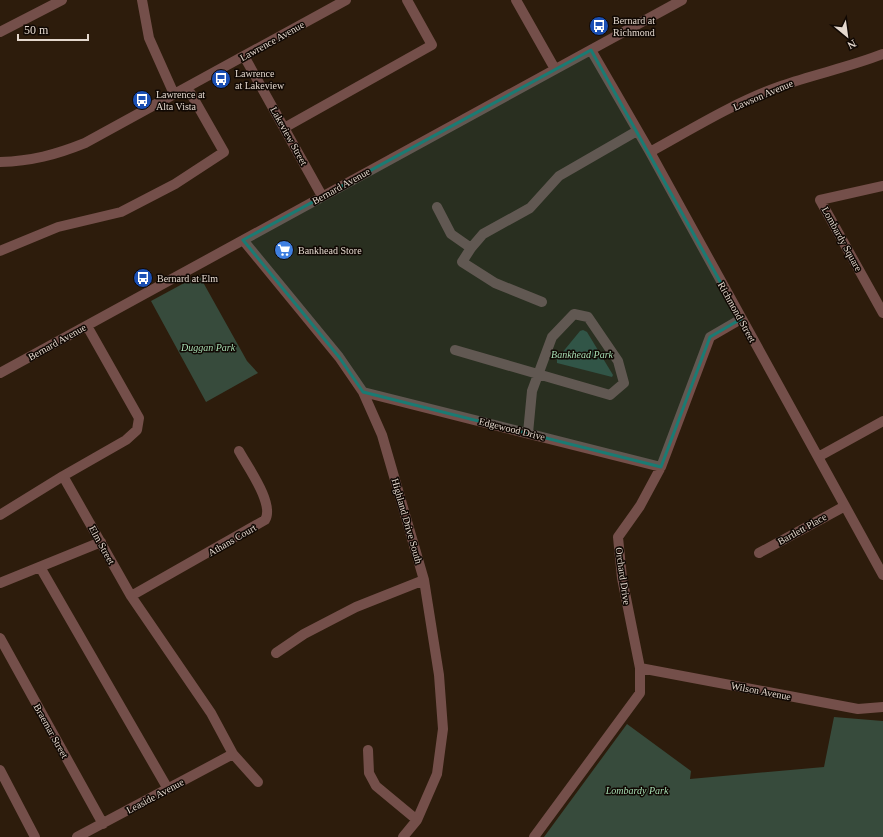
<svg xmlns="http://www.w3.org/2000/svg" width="883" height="837" font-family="Georgia,serif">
  <rect width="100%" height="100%" fill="#2d1c0c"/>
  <!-- green -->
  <path fill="#374b3c" d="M199 275 247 361 258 373 206 402 151 301Z
    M583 330 587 332 613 375 612 377 557 363V359L580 331Z
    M834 717 883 721V837H544L627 724 691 771 690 779 824 767Z"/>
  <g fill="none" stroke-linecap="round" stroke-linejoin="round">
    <!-- minor -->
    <path stroke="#744f4a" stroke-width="10" d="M142 0 149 38 174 94
      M516 0 555 69
      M0 32 62 0
      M591 50 650 152 883 575
      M244 56 322 196
      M284 128 432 45 407 0
      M650 152C692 129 735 102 781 86 815 74 850 67 883 54
      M0 162C32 161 55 155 85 143L346 0
      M883 186 820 200 883 313
      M437 207 451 234 471 248
      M243 240 339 357 363 392 382 435 424 580 439 675 443 729 437 774 417 820 403 837
      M0 251 58 227 121 212 175 184 224 152 187 87
      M542 302 495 283 462 262 471 248 483 234 530 208 559 176 637 131
      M87 326 139 418 137 430 126 440 63 476 131 596 211 713 233 754 258 782
      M455 350 610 395 624 383 618 361 588 317 574 314 552 337 532 391 528 433
      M0 373 682 0
      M363 392 661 467
      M818 457 883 421
      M0 515 63 476
      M759 553 845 506
      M40 567 168 789
      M0 583 101 542
      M131 596 265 520C275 504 247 466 239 451
      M0 638 103 824
      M276 653 304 634 356 607 424 580
      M640 668 858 709 883 707
      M368 750 369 773 376 786 417 820
      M0 770 35 837
      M77 837 233 754
      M534 837 640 693V668L622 578 618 537 640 506 661 467 710 337 741 319"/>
  </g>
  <!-- marked area -->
  <path fill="#1a7b73" fill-opacity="0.2" stroke="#1a7b73" stroke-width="3" stroke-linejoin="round" d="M591 50 741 319 710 337 661 467 363 392 339 357 243 240Z"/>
  <!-- icons -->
  <defs>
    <symbol id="bus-disc" viewBox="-11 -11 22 22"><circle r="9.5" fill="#1a4fb4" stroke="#100803"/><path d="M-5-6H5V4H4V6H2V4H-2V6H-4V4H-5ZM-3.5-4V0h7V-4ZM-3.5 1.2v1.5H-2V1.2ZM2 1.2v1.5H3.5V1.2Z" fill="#fff"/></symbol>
    <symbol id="supermarket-disc" viewBox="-11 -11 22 22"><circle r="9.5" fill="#3f7fe0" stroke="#100803"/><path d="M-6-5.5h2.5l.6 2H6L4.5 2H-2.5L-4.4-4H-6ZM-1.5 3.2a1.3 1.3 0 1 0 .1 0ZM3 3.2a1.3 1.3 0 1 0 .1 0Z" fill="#fff"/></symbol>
  </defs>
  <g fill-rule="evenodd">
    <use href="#bus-disc" x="588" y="15" width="22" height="22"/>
    <use href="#bus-disc" x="210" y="68" width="22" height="22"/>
    <use href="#bus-disc" x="131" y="89" width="22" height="22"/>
    <use href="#supermarket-disc" x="273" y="239" width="22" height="22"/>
    <use href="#bus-disc" x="132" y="267" width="22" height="22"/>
  </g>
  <g text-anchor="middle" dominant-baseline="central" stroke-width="3" stroke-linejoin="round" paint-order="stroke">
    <!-- poi labels -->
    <g font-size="10" fill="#e4d8ce" stroke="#100803" text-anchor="start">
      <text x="613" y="20">Bernard at<tspan x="613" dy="12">Richmond</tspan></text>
      <text x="235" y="73">Lawrence<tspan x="235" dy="12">at Lakeview</tspan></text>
      <text x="156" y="94">Lawrence at<tspan x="156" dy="12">Alta Vista</tspan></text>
      <text x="298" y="250">Bankhead Store</text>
      <text x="157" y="278">Bernard at Elm</text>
    </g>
    <!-- street labels -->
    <g font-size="10" fill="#e4d8ce" stroke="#100803">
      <text transform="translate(272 41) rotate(-29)">Lawrence Avenue</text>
      <text transform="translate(763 95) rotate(-23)">Lawson Avenue</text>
      <text transform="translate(289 136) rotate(61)">Lakeview Street</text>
      <text transform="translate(341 186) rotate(-29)">Bernard Avenue</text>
      <text transform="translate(842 239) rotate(61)">Lombardy Square</text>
      <text transform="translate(737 312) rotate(61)">Richmond Street</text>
      <text transform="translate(57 342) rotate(-29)">Bernard Avenue</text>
      <text transform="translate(512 429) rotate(14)">Edgewood Drive</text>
      <text transform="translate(407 521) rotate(74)">Highland Drive South</text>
      <text transform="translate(802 529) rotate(-29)">Bartlett Place</text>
      <text transform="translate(232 540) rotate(-30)">Athans Court</text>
      <text transform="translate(102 545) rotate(61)">Elm Street</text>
      <text transform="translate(623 576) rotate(82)">Orchard Drive</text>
      <text transform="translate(761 691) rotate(11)">Wilson Avenue</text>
      <text transform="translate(51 731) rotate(61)">Braemar Street</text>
      <text transform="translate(155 796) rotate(-28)">Leaside Avenue</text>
    </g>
    <!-- park labels -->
    <g font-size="10" font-style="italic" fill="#a7dfb5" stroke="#100803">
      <text x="208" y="347">Duggan Park</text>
      <text x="582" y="354">Bankhead Park</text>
      <text x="637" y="790">Lombardy Park</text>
    </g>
  </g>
  <!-- north arrow -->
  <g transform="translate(847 36) rotate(151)" stroke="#100803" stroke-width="3" paint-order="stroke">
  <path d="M0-3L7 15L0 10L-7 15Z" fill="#e4d8ce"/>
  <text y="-6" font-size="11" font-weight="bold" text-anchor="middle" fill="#e4d8ce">N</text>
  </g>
  <!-- scale -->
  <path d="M18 34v6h70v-6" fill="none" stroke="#e4d8ce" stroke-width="2"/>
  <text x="24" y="34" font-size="12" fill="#e4d8ce" stroke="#100803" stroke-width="3" paint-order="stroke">50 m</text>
</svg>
